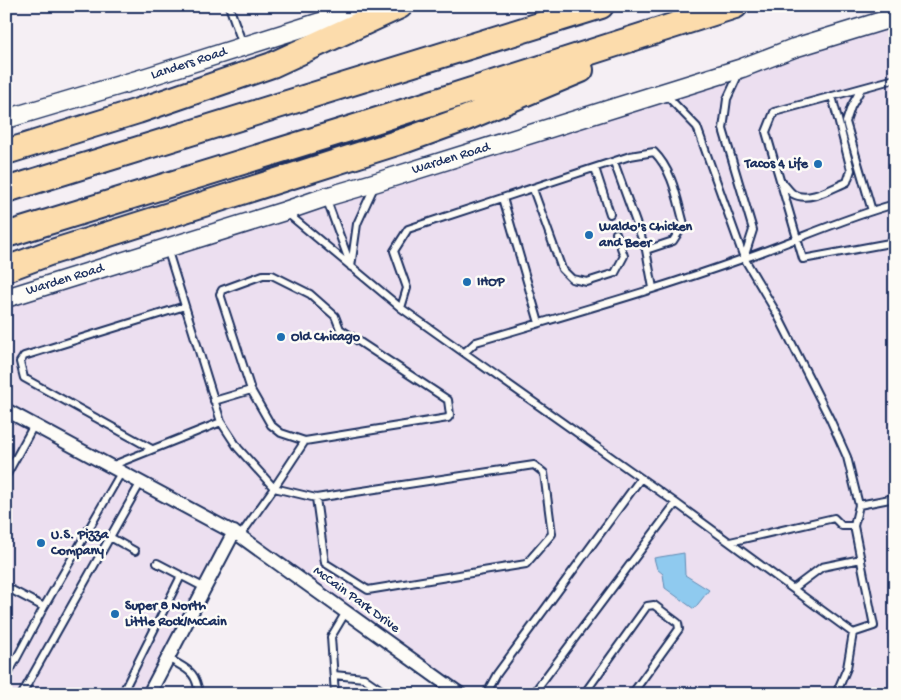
<svg xmlns="http://www.w3.org/2000/svg" width="901" height="700" font-family="'Gochi Hand',sans-serif">
  <rect width="100%" height="100%" fill="#f5eff4"/>
  <filter id="ink" filterUnits="userSpaceOnUse"><feTurbulence type="fractalNoise" baseFrequency=".02" numOctaves="2"/><feDisplacementMap in="SourceGraphic" scale="10" xChannelSelector="R" yChannelSelector="G"/><feConvolveMatrix kernelMatrix="1 2 1 2 8 2 1 2 1" color-interpolation-filters="sRGB"/></filter>
  <g filter="url(#ink)">
    <!-- built -->
    <path fill="#ecdff0" d="M895 17V694H458L234 533 150 694H6V298Z"/>
    <!-- water -->
    <path fill="#8fcaef" stroke="#618cb5" d="M684 553 685 575 709 590 694 609 665 588 663 574 657 569 654 558Z"/>
    <g fill="none" stroke-linecap="round" stroke-linejoin="round">
      <defs>
        <path id="service" d="M229 6 243 45
          M740 71 727 99 723 129 753 230 744 258
          M895 79 774 112 766 132 803 259 895 242
          M861 89 851 107 846 122 872 211
          M666 95 697 127 744 258 776 312 830 419 847 457 859 505 895 498
          M614 162 646 250 653 288
          M595 168 610 214
          M782 182C786 186 789 191 793 194 809 203 832 188 847 182L851 170 832 96
          M533 189 562 269 572 279 587 282 615 273 624 256 616 233
          M326 198 351 266
          M503 198 539 323
          M287 213 401 308 676 503 853 633 847 668 836 694
          M167 248 221 422 238 448 274 488 240 536
          M351 267 357 224 375 185
          M401 308 407 288 394 251 408 229 630 156 654 152C673 171 677 199 684 224L673 241 646 250
          M465 352 476 342C566 315 656 290 745 258 795 241 843 218 895 204
          M214 401 251 390
          M305 441 281 433 271 425 251 390 220 294 222 290 263 275H272L310 294 335 316 340 329 448 400 450 415 448 418 305 441 274 488 316 498 534 465 544 473 552 534 526 564 368 590 325 563 316 498
          M152 449 24 378 20 362 24 356 185 306
          M111 466 221 422
          M6 476 34 425
          M110 537 135 551
          M730 542 834 518 842 526H854
          M157 563 205 588
          M6 587 44 607
          M794 588 822 567 861 559
          M853 633 874 626 854 526 859 505
          M168 658C187 670 196 670 199 694
          M334 675 364 678 387 694
          M6 678 44 607 122 471
          M22 694 141 482
          M122 694 181 576
          M335 694 331 637 346 612
          M486 694 497 674 641 478
          M533 694 676 503
          M584 694 647 606 654 605 678 623 679 629 632 694"/>
        <path id="minor" d="M6 410 240 536 460 694
          M149 694 234 532"/>
        <path id="secondary" d="M6 119 147 77 371 6
          M6 298 285 211 326 197 377 182 742 68 794 48 895 17"/>
        <path id="motorway" d="M6 152 138 111 272 65 400 6
          M6 190 601 6
          M6 235 362 125 735 6
          M6 269 49 253 406 140 464 119 581 70"/>
      </defs>
      <!-- service casing -->
      <use href="#service" stroke="#1b2f5e" stroke-width="10"/>
      <!-- minor casing -->
      <use href="#minor" stroke="#1b2f5e" stroke-width="16"/>
      <!-- secondary casing -->
      <use href="#secondary" stroke="#1b2f5e" stroke-width="21"/>
      <!-- motorway casing -->
      <use href="#motorway" stroke="#1b2f5e" stroke-width="28"/>
      <!-- service -->
      <use href="#service" stroke="#fdfcf7" stroke-width="6"/>
      <!-- minor -->
      <use href="#minor" stroke="#fdfcf7" stroke-width="12"/>
      <!-- secondary -->
      <use href="#secondary" stroke="#fdfcf7" stroke-width="18"/>
      <!-- motorway -->
      <use href="#motorway" stroke="#fcdcac" stroke-width="24"/>
    </g>
  </g>
  <!-- markers -->
  <g fill="#1f6fb2" stroke="#fdfcf7" stroke-width="2">
    <circle cx="818" cy="164" r="5"/>
    <circle cx="589" cy="235" r="5"/>
    <circle cx="467" cy="282" r="5"/>
    <circle cx="281" cy="337" r="5"/>
    <circle cx="41" cy="543" r="5"/>
    <circle cx="115" cy="614" r="5"/>
  </g>
  <g text-anchor="middle" dominant-baseline="central" stroke-width="5" stroke-linejoin="round" paint-order="stroke">
    <!-- street labels -->
    <g font-size="14" fill="#1b2f5e" stroke="#fdfcf7">
      <text transform="translate(189 64) rotate(-18)">Landers Road</text>
      <text transform="translate(451 159) rotate(-17)">Warden Road</text>
      <text transform="translate(65 280) rotate(-17)">Warden Road</text>
      <text transform="translate(356 600) rotate(36)">McCain Park Drive</text>
    </g>
    <!-- poi labels -->
    <g font-size="14" font-weight="bold" fill="#1b2f5e" stroke="#fdfcf7" text-anchor="start">
      <text x="808" y="164" text-anchor="end">Tacos 4 Life</text>
      <text x="599" y="227">Waldo's Chicken<tspan x="599" dy="16">and Beer</tspan></text>
      <text x="477" y="282">IHOP</text>
      <text x="291" y="337">Old Chicago</text>
      <text x="51" y="535">U.S. Pizza<tspan x="51" dy="16">Company</tspan></text>
      <text x="125" y="606">Super 8 North<tspan x="125" dy="16">Little Rock/McCain</tspan></text>
    </g>
  </g>
  <!-- margin -->
  <rect width="901" height="700" fill="none" stroke="#fdfcf7" stroke-width="25"/>
  <rect x="12" y="12" width="876" height="675" fill="none" stroke="#1b2f5e" stroke-width="2" filter="url(#ink)"/>
</svg>
